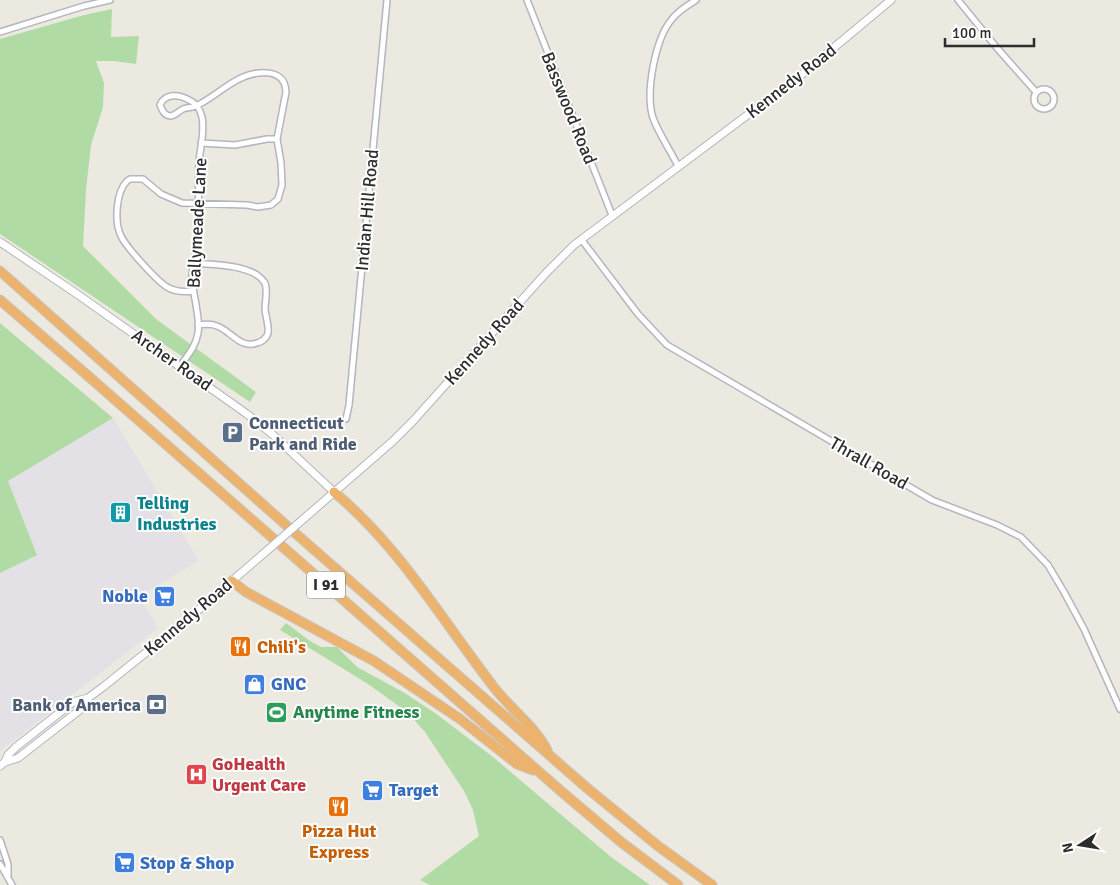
<svg xmlns="http://www.w3.org/2000/svg" width="1120" height="885" font-family="Signika,sans-serif">
  <rect width="100%" height="100%" fill="#ece9e1"/>
  <!-- industrial -->
  <path fill="#e3e0e6" d="M113 418 199 561 139 596 158 628 0 751V573L37 554 8 481Z"/>
  <!-- green -->
  <path fill="#b1dba5" d="M112 9 111 37 139 36 136 64 114 61H96L104 83 103 107 91 145 86 190 83 246 156 319 256 392 250 402 0 234V39L84 15Z
    M0 323 113 418 8 481 37 555 0 573Z
    M286 623 310 641 321 647H337L357 667 403 692 435 713 493 757 611 857 650 885H430L420 880 479 836 473 810 464 791 425 732 407 712 368 684 280 630Z"/>
  <g fill="none" stroke-linecap="round" stroke-linejoin="round">
    <defs>
      <path id="street" d="M527 0 612 215
        M958 0 997 48 1036 92
        M0 32 84 6 110 0
        M1034 99a10 10 0 1 1 20 0a10 10 0 1 1-20 0Z
        M201 143 235 145 267 139H277
        M678 166C670 150 659 134 653 118 645 93 655 39 672 19 678 11 688 5 696 0
        M581 239 638 314 667 345 932 500 997 525 1021 537 1048 565 1064 592 1084 629 1120 709
        M193 263C213 265 239 264 257 275 260 277 263 280 265 283 268 291 265 302 265 310 266 317 269 326 268 333 267 338 262 342 257 343 240 349 231 331 217 326 211 323 204 324 198 325
        M180 366C188 355 196 346 198 333 201 318 192 293 192 276 193 262 197 249 198 235 199 211 198 186 199 162 200 148 205 132 202 117 200 109 197 103 189 100 179 94 165 93 160 105 162 110 164 115 170 116 175 116 179 111 183 109 188 107 194 108 198 105 212 98 224 87 237 80 254 71 285 66 286 92L277 139 281 163 282 185 278 199 271 205 258 207 247 205 182 203 161 194 143 179H130L127 181C116 192 114 222 121 236 126 247 157 281 167 287 175 292 185 292 193 291
        M346 419 349 405 387 0
        M0 840 8 864V876
        M0 864 12 885"/>
      <path id="secondary" d="M0 242 77 294 247 414 272 434 334 492
        M308 515 393 441 413 421 546 273 574 245 801 75 891 0
        M5 762 8 755 16 747 73 702 88 698 103 687 189 618 262 555
        M0 766 5 762 18 758 81 709 88 698"/>
      <path id="highway" d="M0 271 295 533 587 788 658 846 712 885
        M0 300 87 375 562 792 621 842 678 885
        M334 492C399 546 442 620 493 686 510 709 534 725 547 750
        M232 581 246 592 374 661 460 719 517 764 533 770"/>
    </defs>
    <!-- street casing -->
    <use href="#street" stroke="#b4b5bf" stroke-width="8"/>
    <!-- secondary casing -->
    <use href="#secondary" stroke="#b4b5bf" stroke-width="9"/>
    <!-- highway casing -->
    <use href="#highway" stroke="#c8c8c8" stroke-width="11"/>
    <!-- street -->
    <use href="#street" stroke="#fff" stroke-width="5"/>
    <!-- secondary -->
    <use href="#secondary" stroke="#fff" stroke-width="7"/>
    <!-- highway -->
    <use href="#highway" stroke="#ebb36e" stroke-width="9"/>
    <defs>
      <path id="secondary-bridge" d="M262 555 308 515"/>
    </defs>
    <!-- secondary-bridge casing -->
    <use href="#secondary-bridge" stroke="#b4b5bf" stroke-width="9" stroke-linecap="butt"/>
    <!-- secondary-bridge -->
    <use href="#secondary-bridge" stroke="#fff" stroke-width="7"/>
  </g>
  <!-- icons -->
  <defs>
    <symbol id="parking-square" viewBox="-11 -11 22 22"><rect x="-9" y="-9" width="18" height="18" rx="4" fill="#5c6f8a" stroke="#fff"/><path d="M-3.5-5.5H1a3.5 3.5 0 0 1 0 7H-1V5.5H-3.5ZM-1-3.4V-.6H.8a1.4 1.4 0 0 0 0-2.8Z" fill="#fff"/></symbol>
    <symbol id="building-square" viewBox="-11 -11 22 22"><rect x="-9" y="-9" width="18" height="18" rx="4" fill="#0f9aa8" stroke="#fff"/><path d="M-4-6H4V6H1V3H-1V6H-4ZM-2.5-4.3h1.7v1.8h-1.7ZM.8-4.3h1.7v1.8H.8ZM-2.5-1h1.7V.8h-1.7ZM.8-1h1.7V.8H.8Z" fill="#fff"/></symbol>
    <symbol id="supermarket-square" viewBox="-11 -11 22 22"><rect x="-9" y="-9" width="18" height="18" rx="4" fill="#3f7fe0" stroke="#fff"/><path d="M-6-5.5h2.5l.6 2H6L4.5 2H-2.5L-4.4-4H-6ZM-1.5 3.2a1.3 1.3 0 1 0 .1 0ZM3 3.2a1.3 1.3 0 1 0 .1 0Z" fill="#fff"/></symbol>
    <symbol id="restaurant-square" viewBox="-11 -11 22 22"><rect x="-9" y="-9" width="18" height="18" rx="4" fill="#e8710a" stroke="#fff"/><path d="M-5-6h1v4h1v-4h1v4h1v-4h1v5L-1.5 .5V6h-2V.5L-5-1ZM5-6V6H3V1.5H1.5Q1.5-4 5-6Z" fill="#fff"/></symbol>
    <symbol id="shop-square" viewBox="-11 -11 22 22"><rect x="-9" y="-9" width="18" height="18" rx="4" fill="#3f7fe0" stroke="#fff"/><path d="M-5-2.5h2.3a2.7 3.5 0 0 1 5.4 0H5L5.5 6h-11ZM-1.5-2.5h3a1.5 2.3 0 0 0-3 0Z" fill="#fff"/></symbol>
    <symbol id="bank-square" viewBox="-11 -11 22 22"><rect x="-9" y="-9" width="18" height="18" rx="4" fill="#5c6f8a" stroke="#fff"/><path d="M-6-4H6V4H-6ZM0-2.3a2.3 2.3 0 1 0 0 4.6a2.3 2.3 0 1 0 0-4.6Z" fill="#fff"/></symbol>
    <symbol id="stadium-square" viewBox="-11 -11 22 22"><rect x="-9" y="-9" width="18" height="18" rx="4" fill="#2e9e5b" stroke="#fff"/><path d="M0-5a6.5 5 0 1 0 0 10a6.5 5 0 1 0 0-10ZM-3.5-1.8h7v3.6h-7Z" fill="#fff"/></symbol>
    <symbol id="hospital-square" viewBox="-11 -11 22 22"><rect x="-9" y="-9" width="18" height="18" rx="4" fill="#e0444e" stroke="#fff"/><path d="M-5-5h3v3.5h4V-5h3V5h-3V1.5h-4V5h-3Z" fill="#fff"/></symbol>
  </defs>
  <g fill-rule="evenodd">
    <use href="#parking-square" x="220" y="420" width="25" height="25"/>
    <use href="#building-square" x="108" y="500" width="25" height="25"/>
    <use href="#supermarket-square" x="152" y="584" width="25" height="25"/>
    <use href="#restaurant-square" x="228" y="634" width="25" height="25"/>
    <use href="#shop-square" x="242" y="672" width="25" height="25"/>
    <use href="#bank-square" x="144" y="692" width="25" height="25"/>
    <use href="#stadium-square" x="264" y="700" width="25" height="25"/>
    <use href="#hospital-square" x="184" y="762" width="25" height="25"/>
    <use href="#supermarket-square" x="360" y="778" width="25" height="25"/>
    <use href="#restaurant-square" x="326" y="794" width="25" height="25"/>
    <use href="#supermarket-square" x="112" y="850" width="25" height="25"/>
  </g>
  <g text-anchor="middle" dominant-baseline="central" stroke-width="4" stroke-linejoin="round" paint-order="stroke">
    <!-- shield labels -->
    <rect fill="#fff" stroke="#6c6c6c" stroke-width="1" x="307" y="571.5" width="38" height="27" rx="4"/>
    <g font-size="16" font-weight="bold" fill="#2d2d2d">
      <text x="326" y="585">I 91</text>
    </g>
    <!-- street labels -->
    <g font-size="18" fill="#2d2d2d" stroke="#fff">
      <text transform="translate(791 81) rotate(-38)">Kennedy Road</text>
      <text transform="translate(569 108) rotate(68)">Basswood Road</text>
      <text transform="translate(367 210) rotate(-85)">Indian Hill Road</text>
      <text transform="translate(197 223) rotate(-87)">Ballymeade Lane</text>
      <text transform="translate(484 342) rotate(-48)">Kennedy Road</text>
      <text transform="translate(172 360) rotate(35)">Archer Road</text>
      <text transform="translate(869 463) rotate(30)">Thrall Road</text>
      <text transform="translate(188 617) rotate(-40)">Kennedy Road</text>
    </g>
    <!-- service labels -->
    <g font-size="18" font-weight="bold" fill="#4e5e75" stroke="#fff" text-anchor="start">
      <text x="249" y="423">Connecticut<tspan x="249" dy="21">Park and Ride</tspan></text>
      <text x="141" y="705" text-anchor="end">Bank of America</text>
    </g>
    <!-- culture labels -->
    <g font-size="18" font-weight="bold" fill="#0d838f" stroke="#fff" text-anchor="start">
      <text x="137" y="503">Telling<tspan x="137" dy="21">Industries</tspan></text>
    </g>
    <!-- shop labels -->
    <g font-size="18" font-weight="bold" fill="#366cbe" stroke="#fff" text-anchor="start">
      <text x="148" y="596" text-anchor="end">Noble</text>
      <text x="271" y="684">GNC</text>
      <text x="389" y="790">Target</text>
      <text x="140" y="863">Stop &amp; Shop</text>
    </g>
    <!-- food labels -->
    <g font-size="18" font-weight="bold" fill="#c56008" stroke="#fff" text-anchor="start">
      <text x="257" y="647">Chili's</text>
      <text x="339" y="831" text-anchor="middle">Pizza Hut<tspan x="339" dy="21">Express</tspan></text>
    </g>
    <!-- leisure labels -->
    <g font-size="18" font-weight="bold" fill="#27864d" stroke="#fff" text-anchor="start">
      <text x="293" y="712">Anytime Fitness</text>
    </g>
    <!-- health labels -->
    <g font-size="18" font-weight="bold" fill="#be3a42" stroke="#fff" text-anchor="start">
      <text x="212" y="764">GoHealth<tspan x="212" dy="21">Urgent Care</tspan></text>
    </g>
  </g>
  <!-- north arrow -->
  <g transform="translate(1080 845) rotate(258)" stroke="#ffffff" stroke-width="4" paint-order="stroke">
  <path d="M0-4L9 19L0 12L-9 19Z" fill="#2d2d2d"/>
  <text y="-8" font-size="14" font-weight="bold" text-anchor="middle" fill="#2d2d2d">N</text>
  </g>
  <!-- scale -->
  <path d="M945 38v8h89v-8" fill="none" stroke="#2d2d2d" stroke-width="2.5"/>
  <text x="952" y="38" font-size="15" fill="#2d2d2d" stroke="#ffffff" stroke-width="4" paint-order="stroke">100 m</text>
</svg>
